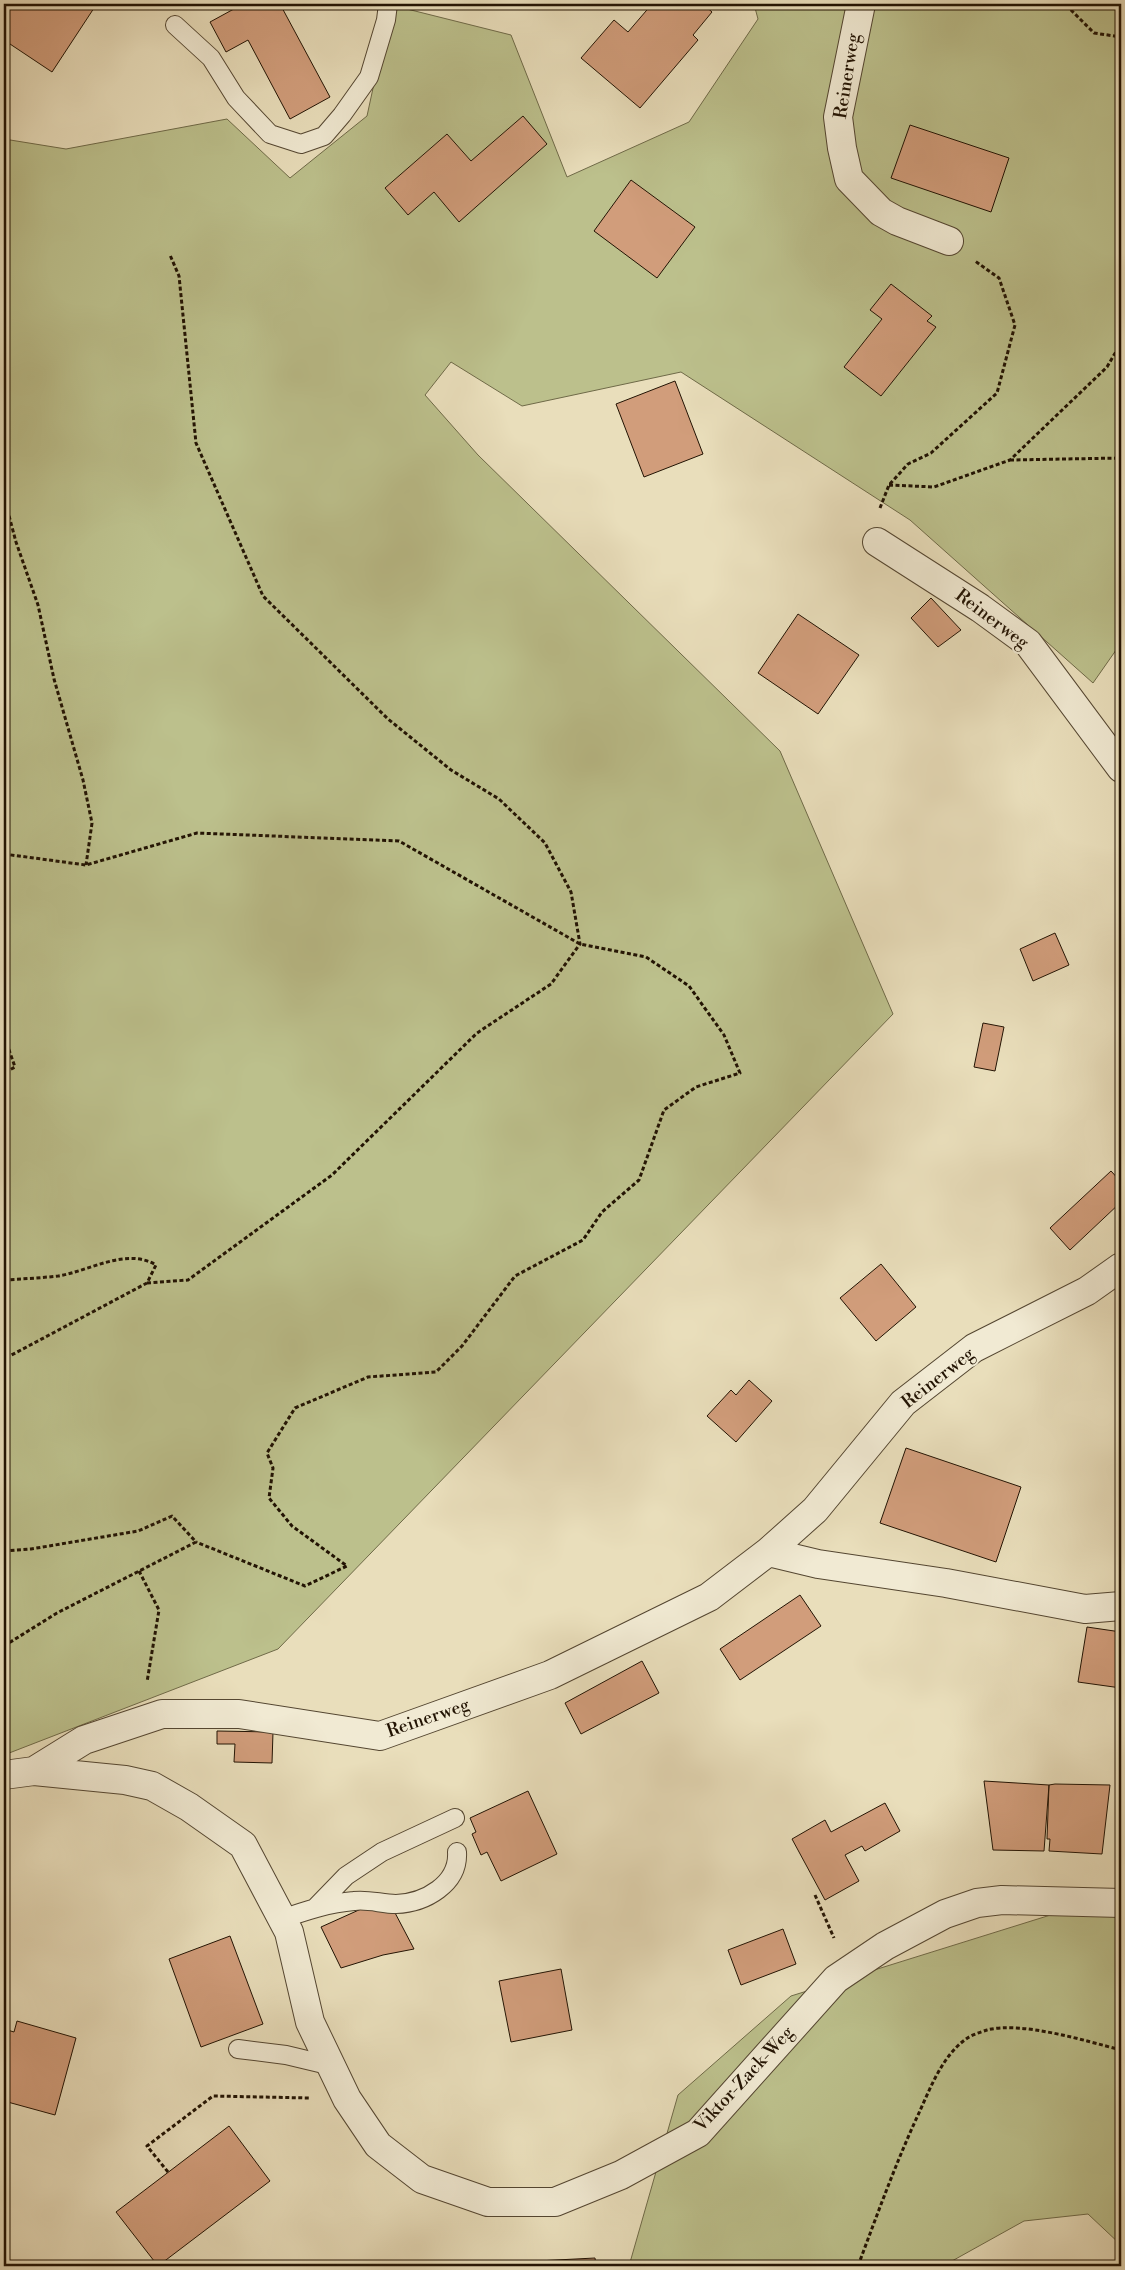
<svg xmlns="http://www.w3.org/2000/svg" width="1125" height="2270" font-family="'Libre Bodoni',serif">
  <rect width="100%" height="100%" fill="#e9debb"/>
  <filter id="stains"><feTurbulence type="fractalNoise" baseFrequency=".004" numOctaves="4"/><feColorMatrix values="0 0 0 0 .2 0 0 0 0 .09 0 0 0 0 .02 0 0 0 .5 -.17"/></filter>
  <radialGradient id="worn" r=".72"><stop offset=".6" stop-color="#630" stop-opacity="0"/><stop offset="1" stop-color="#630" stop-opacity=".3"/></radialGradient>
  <!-- green -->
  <path fill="#bcc08c" stroke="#6f6a48" d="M754 4H1121V643L1093 683 910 520 681 372 522 406 451 362 425 395 478 455 780 751 893 1014 278 1649 4 1755V139L66 149 227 119 290 178 367 116 391 5 511 35 567 177 689 122 758 19Z
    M1121 1893V2245L1088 2214 1024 2221 943 2266H629L678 2095 791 1996Z"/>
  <!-- building -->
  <path fill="#d19d7b" stroke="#221303" d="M4 4H94L96 5 52 72 4 40Z
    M243 4H280L330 97 290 119 248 40 226 52 210 22Z
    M652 4H703L712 12 693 35 698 40 640 108 581 58 614 20 628 32Z
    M523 116 547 144 459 222 434 192 408 215 385 188 447 134 471 161Z
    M910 125 1009 158 991 212 891 178Z
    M631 180 695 227 657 278 594 231Z
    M891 284 932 316 927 321 936 327 881 396 844 367 882 319 870 310Z
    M675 381 703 454 644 477 616 404Z
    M931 598 961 630 938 647 911 618Z
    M798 614 859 655 818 714 758 673Z
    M1055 933 1069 965 1033 981 1020 949Z
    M983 1023 1004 1027 995 1071 974 1067Z
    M1111 1171 1121 1182V1202L1070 1250 1050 1228Z
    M881 1264 916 1307 876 1341 840 1298Z
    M749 1380 772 1401 736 1442 707 1416 731 1390 736 1395Z
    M906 1448 1021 1487 996 1562 880 1523Z
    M800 1595 821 1626 740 1680 720 1649Z
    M1087 1627 1121 1632V1688L1078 1682Z
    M642 1661 659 1693 581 1734 565 1703Z
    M217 1731 273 1732 272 1763 234 1762 235 1744H217Z
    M984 1781 1049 1785 1044 1851 993 1850Z
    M1055 1784 1110 1785 1102 1854 1049 1851 1050 1839H1047L1049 1785Z
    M528 1791 557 1854 501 1881 487 1852 481 1855 472 1834 476 1832 470 1818Z
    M885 1803 900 1831 865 1851 862 1846 845 1855 859 1881 825 1900 792 1839 825 1820 831 1832Z
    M361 1909H393L414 1949 383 1955 341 1968 321 1927Z
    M783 1929 796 1964 741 1985 728 1950Z
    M230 1936 263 2024 201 2047 169 1959Z
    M561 1969 572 2030 511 2042 499 1981Z
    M17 2021 76 2038 55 2115 4 2101V2029L14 2032Z
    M229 2126 270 2181 158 2266 116 2212Z
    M595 2258 596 2266H537V2261Z"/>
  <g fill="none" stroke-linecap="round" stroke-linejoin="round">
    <defs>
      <path id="lane" d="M175 25 211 58 236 98 270 134 301 144 324 136 342 115 369 77 386 20 388 4
        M315 1908 346 1876 382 1852 455 1818
        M282 1919C305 1911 329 1903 354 1901 368 1899 382 1904 396 1904 425 1903 459 1884 457 1852
        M238 2049 286 2055 332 2066"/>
      <path id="street" d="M861 4 838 117 842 148 849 179 881 212 897 221 949 241
        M877 542 980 608 1028 643 1121 768
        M768 1552 818 1564 946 1583 1085 1609 1121 1606
        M34 1771 84 1740 162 1714H239L380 1736 550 1675 709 1597 768 1552 815 1510 903 1403 974 1348 1087 1291 1121 1267
        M4 1775 34 1771 125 1780 152 1786 189 1807 243 1845 289 1932 310 2022 347 2099 378 2145 422 2179 488 2202H555L621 2175 698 2133 836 1979 885 1946 945 1914 977 1903 1002 1900 1121 1903"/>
    </defs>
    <!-- lane casing -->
    <use href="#lane" stroke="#544631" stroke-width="20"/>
    <!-- street casing -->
    <use href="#street" stroke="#544631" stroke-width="30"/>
    <!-- path -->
    <path stroke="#221303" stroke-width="3" stroke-dasharray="4 2.5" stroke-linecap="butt" d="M1068 4 1070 9 1094 33 1121 37
      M1010 460 1121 458
      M889 485 934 487 1010 460 1107 367 1121 343
      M4 497 16 542 38 605 54 679 83 780 92 823 86 865
      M880 508 889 485 908 464 931 453 997 393 1015 325 999 278 975 261
      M4 854 86 865 197 833 399 841 580 944 646 957 689 986 724 1035 740 1073 696 1087 664 1110 639 1180 602 1212 583 1240 515 1276 462 1346 436 1372 368 1377 295 1408 267 1453 273 1468 269 1498 292 1526 347 1566 305 1586 196 1542
      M4 1048 8 1047 15 1067 4 1073
      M4 1280C22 1279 40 1278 58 1276 90 1271 126 1247 156 1265L147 1283 4 1359
      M147 1283 188 1280 332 1175 477 1033 551 984 580 944 571 892 545 843 499 799 451 770 388 719 263 596 196 443 179 276 170 255
      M4 1551 31 1549 138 1531 172 1516 196 1542 57 1613 4 1646
      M139 1571 159 1610 147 1682
      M815 1895 834 1938
      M168 2172 147 2146 213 2096 309 2098
      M858 2266C877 2215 895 2165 918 2115 930 2089 942 2056 966 2039 971 2035 981 2032 987 2030 1022 2021 1086 2041 1121 2050"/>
    <!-- lane -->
    <use href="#lane" stroke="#f1ead3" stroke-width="18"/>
    <!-- street -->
    <use href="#street" stroke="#f1ead3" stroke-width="28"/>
  </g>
  <g text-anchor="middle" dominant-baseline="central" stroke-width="4" stroke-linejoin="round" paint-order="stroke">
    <!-- street labels -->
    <g font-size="18" fill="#221303" stroke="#f1ead3">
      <text transform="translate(847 76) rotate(-81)">Reinerweg</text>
      <text transform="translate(992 619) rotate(37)">Reinerweg</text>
      <text transform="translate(938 1378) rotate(-38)">Reinerweg</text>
      <text transform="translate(428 1718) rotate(-19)">Reinerweg</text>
      <text transform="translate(744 2079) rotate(-47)">Viktor-Zack-Weg</text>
    </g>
  </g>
  <!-- margin -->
  <rect width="1125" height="2270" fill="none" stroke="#e9debb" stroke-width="20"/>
  <rect x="5" y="5" width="1115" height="2260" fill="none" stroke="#221303" stroke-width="2.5"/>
  <rect x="10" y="10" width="1105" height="2250" fill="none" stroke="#221303"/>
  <rect width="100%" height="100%" filter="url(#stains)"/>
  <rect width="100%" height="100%" fill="url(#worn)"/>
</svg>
